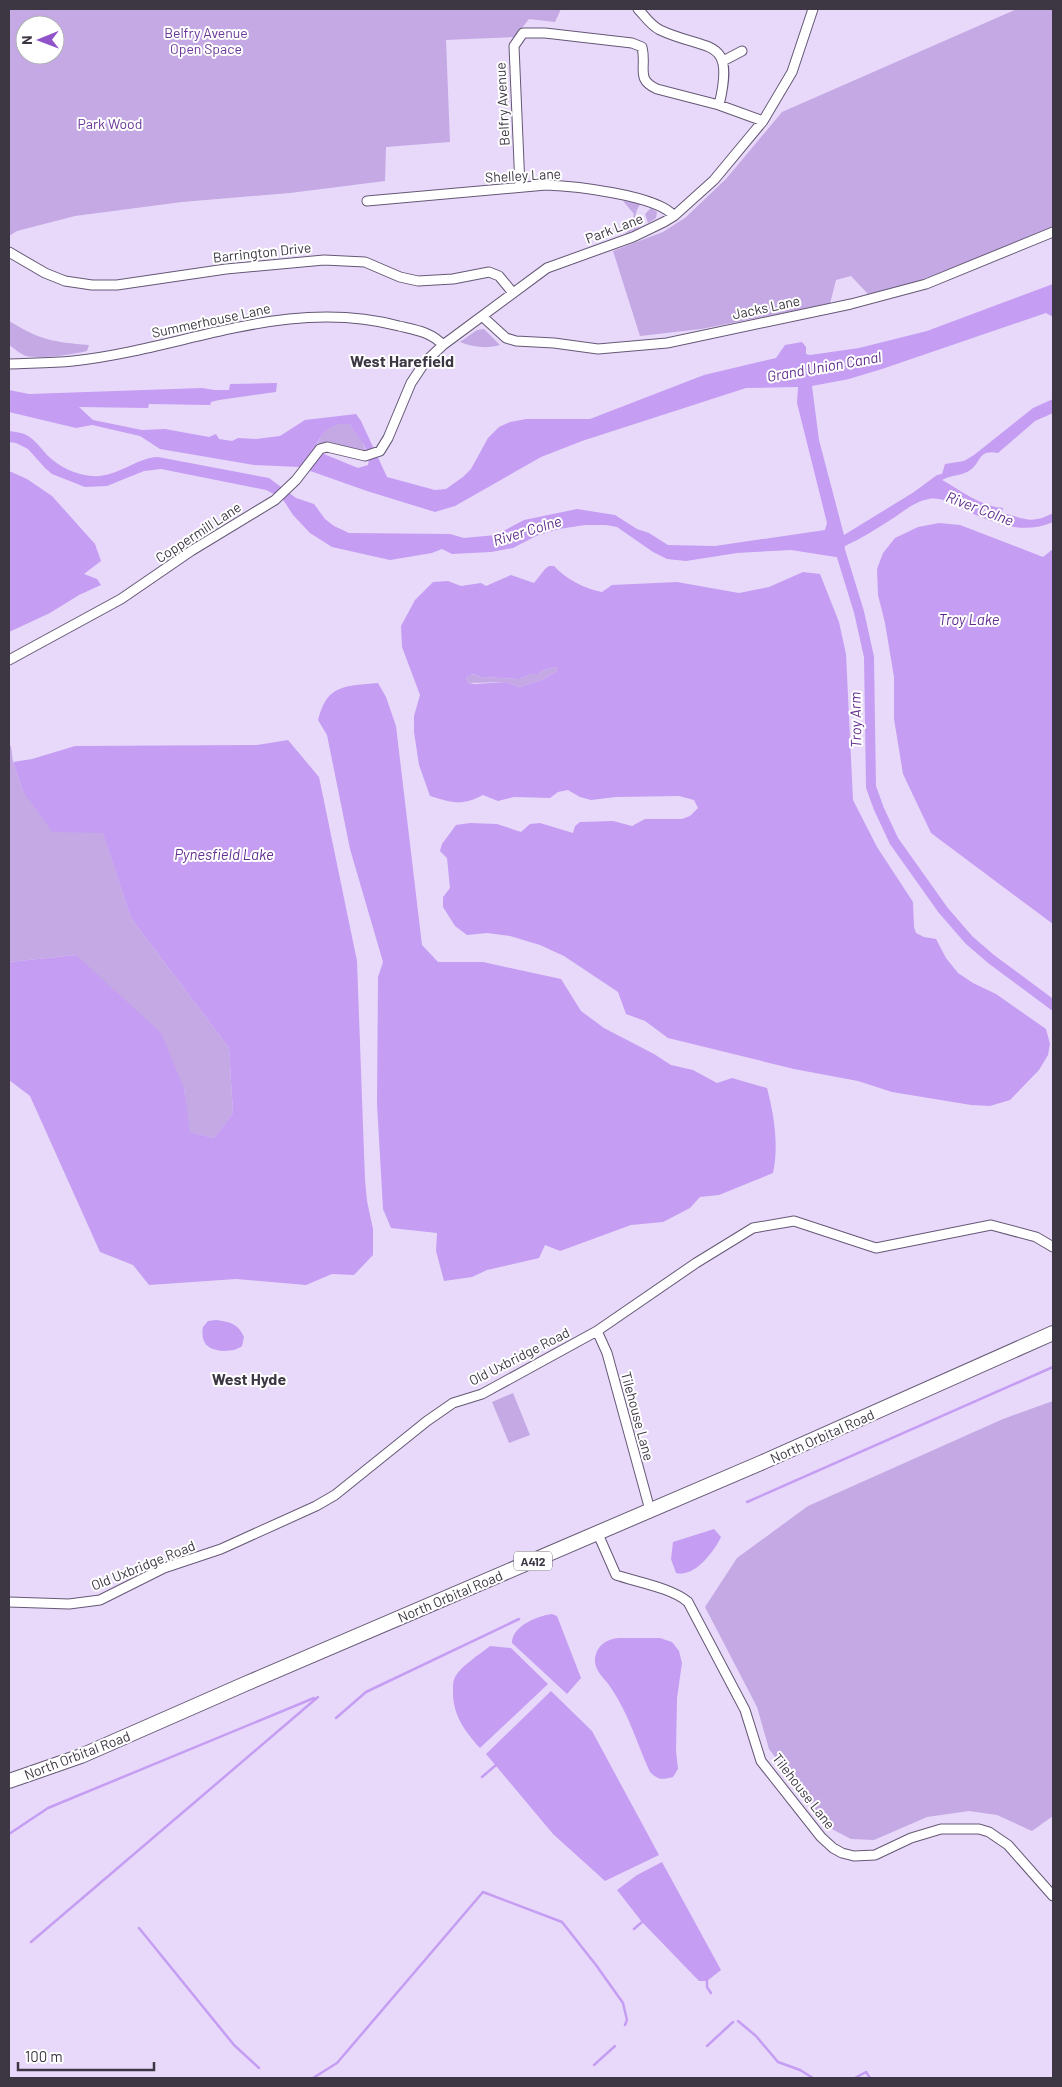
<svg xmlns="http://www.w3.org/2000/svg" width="1062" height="2087" font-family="Barlow,sans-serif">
  <rect width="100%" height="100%" fill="#e8d9fb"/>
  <!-- green -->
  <path fill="#c4a9e4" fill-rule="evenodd" d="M9 9H561L555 22 529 19 515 37 446 40 450 142 386 147 385 181 290 193 182 202 75 216 17 231 9 236ZM25 25H55V55H25Z
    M1017 9H1053V230L913 283 868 294 851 276 836 280 830 304 701 329 640 336 613 251 663 232 685 218 726 179 782 112Z
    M623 201 641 203C635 212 633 219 639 228L625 234 630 228 634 214Z
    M651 208 657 212 656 218 648 223 645 214Z
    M9 321C40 340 53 342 89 345L87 351C69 355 44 359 26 356 20 354 14 348 9 345Z
    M484 329 500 345C486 349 473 347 460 342L477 330Z
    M340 424H349L361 439 366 451C349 451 334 442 317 445 323 432 326 427 340 424Z
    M557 667V671L542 680 519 687 506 682 468 683 466 678 471 674 481 677 520 679 531 674H539L543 670Z
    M9 746H11L13 762 23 791 103 832 131 918 229 1048 233 1113 214 1138 189 1132 184 1088 76 955 9 962Z
    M513 1393 530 1435 509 1443 492 1402Z
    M1053 1401V1816L1032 1831 997 1815 969 1811 927 1817 874 1840 851 1839 828 1827 769 1749 757 1707 705 1607 737 1558 808 1506 1003 1419Z"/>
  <!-- water -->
  <path fill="#c59df2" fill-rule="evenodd" d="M1053 284V317L1046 313 882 369 849 379 812 386 819 440 844 535 914 492 937 475 942 474 945 464 964 461 974 455 1033 408 1053 399V413L1035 421 998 453C977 449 982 463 969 471 961 476 950 475 942 480 962 491 980 506 1003 508L1002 513C1024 518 1031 525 1053 513V522C1021 536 990 522 961 508 951 503 940 497 929 499 916 501 905 510 895 517 878 528 862 538 845 546L842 558 791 550 737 553 686 561 667 559 653 552 617 527 606 525H585L559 529 536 536 513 548 491 552 452 554 442 549 432 553 390 560 332 547 310 533 293 515 282 498 266 490 161 469 144 471 107 486 85 487 52 474 45 468 28 449 16 443 9 442V431C15 432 22 432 28 436 35 440 41 448 47 455 58 466 75 475 92 476 117 478 135 458 158 457L269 478 296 498 314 504 325 519 334 526 349 533 450 534 464 538 496 535 524 520 577 509 615 515 637 529 649 533 668 545 715 546 825 530 827 523 797 403 798 387 746 388 582 441 541 457 455 506 435 512 367 491 299 467 254 465 160 449 140 436 92 425 76 428 9 412V390L29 394 202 388 214 390H229L230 384 277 383 276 392 219 400 211 402 210 405 149 404 148 408 79 407 93 420 142 430 165 429 209 437 216 434 219 439 232 441 238 438 256 439 280 436 305 420 356 414 361 421 387 477 435 490 446 489 463 477 471 469 488 438 499 427 510 422 526 419H590L704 375 776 358 785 345 802 342 806 347V354L810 355 859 348 927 331ZM340 424H349C357 435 372 451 368 465L358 468 314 450C321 436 324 428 340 424Z
    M9 471 27 479 52 496 95 544 101 561 84 574 97 579 101 585 79 595 50 613 9 632Z
    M939 523 960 525 1043 557 1053 549V924L931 833 903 774 894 719V677L885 623 878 595 877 569 883 553 895 538 918 527Z
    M549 566H554C566 579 585 589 602 592L612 585 677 582 739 593 769 587 803 572 820 574 839 622 846 654 853 800 877 847 913 902 914 927 916 933 924 937 936 939 946 958 958 973 973 983 996 994 1046 1029 1050 1044 1048 1055 1039 1070 1010 1100 990 1106 971 1105 892 1092 858 1081 794 1069 668 1038 645 1021 626 1014 618 992 564 956 540 945 510 936 487 933 467 935 455 926 443 907V897L450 888 447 858 440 851 442 844 456 825 470 823 497 824 521 832 530 824 540 823 573 833 575 826 580 822 613 821 632 826 645 819H682L690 816 698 808 694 800 679 796 616 797 591 800 580 797 568 790 558 792 550 798 514 797 498 801 483 795C463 806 452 803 430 796L419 765 414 732V716L420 695 402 647 401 626 415 600 433 582 448 581 461 586 481 583 486 586 511 575 534 583 545 569ZM557 667V671L542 680 519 687 506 682 475 684 468 683 466 678 472 674 481 677 520 679 531 674H539L543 670Z
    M378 683 386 697 396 726 422 945 438 962H483L561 979 581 1011 604 1028 654 1054 671 1065 693 1070 717 1083 732 1078 767 1088C774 1115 779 1145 773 1173L719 1195 700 1197 690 1208 663 1222 631 1225 560 1251 545 1245 539 1258 487 1270 472 1277 444 1281 436 1251 437 1233 391 1228 383 1209 377 1104 378 977 383 962 350 849 327 735 318 720C327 684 345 686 378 683Z
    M288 740 319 777 357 961 365 1180 367 1201 373 1229V1255L354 1275 332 1274 306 1285 236 1279 149 1285 133 1265 100 1252 30 1096 9 1080V962L76 955 161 1033 184 1088 190 1132 214 1138 233 1113 229 1048 131 918 103 833 52 832 23 791 13 762 32 759 75 746 257 745Z
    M216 1320C229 1322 238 1323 244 1337L242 1346C234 1353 211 1353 205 1343 202 1338 202 1332 203 1327L208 1321Z
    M714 1529 721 1537C714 1552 694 1578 676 1573L671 1559 673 1542Z
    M552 1614 557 1616 581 1678 567 1694 512 1643C512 1626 537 1616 552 1614Z
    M619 1638H660L672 1642 679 1651 682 1663 677 1698 676 1751 678 1769 673 1777C662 1780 658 1780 650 1772 637 1744 629 1714 611 1688 605 1678 594 1672 595 1658 597 1645 607 1639 619 1638Z
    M490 1646 511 1648 548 1684 480 1748C464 1730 452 1714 453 1689 453 1685 453 1681 455 1677 462 1665 479 1655 490 1646Z
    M551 1691 592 1731 659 1855 605 1881 553 1834 486 1754Z
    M662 1862 721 1970 707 1981H699L642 1922 617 1890 637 1875Z"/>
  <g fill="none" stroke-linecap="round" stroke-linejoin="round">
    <!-- stream -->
    <path stroke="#c59df2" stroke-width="2.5" d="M747 1502 1053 1367
      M336 1718 366 1692 519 1619
      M482 1777 496 1765
      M9 1834 48 1808 314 1698
      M139 1928 234 2045 259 2068
      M634 1929 642 1922
      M31 1942 318 1697
      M707 1981V1987L711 1993
      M738 2021 756 2036 778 2062 800 2070 813 2078
      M707 2046 733 2022
      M594 2065 615 2046
      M313 2078 337 2063 483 1892 562 1922 596 1965 623 2003 627 2020 625 2025
      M855 2078 866 2072 870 2078"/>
    <!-- canal -->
    <path stroke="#c59df2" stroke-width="10" d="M839 547 859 612 869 657 871 787 879 809 894 841 943 910 969 940 991 959 1053 1005"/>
    <defs>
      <path id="minor" d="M638 9C645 16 650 25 660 30 707 52 736 35 719 105
        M723 61 742 51
        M520 187 514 46 523 33H545L632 43 642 47C647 68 635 79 657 89L719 105 763 121
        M367 201 546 185C574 186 657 195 674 216
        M9 252 45 273 65 281 92 285H117L226 269 324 260 365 262 400 277 418 281 453 279 489 272 499 276 513 293
        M483 317 506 338 516 341 554 343 598 349 667 343 851 304 926 284 1053 232
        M9 364C30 363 52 363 73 361 184 349 286 296 399 326 416 330 431 332 443 345
        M9 660 121 599 191 551 275 500 296 480 320 449 327 447 365 456 380 451 388 438 411 383 425 362 443 345 547 268 633 237 664 222 674 216 714 180 763 121 792 72 813 9
        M597 1331 607 1353 650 1510
        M598 1534 616 1575C637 1582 672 1588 688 1602L745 1710 761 1761 821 1837 833 1848 842 1853 854 1856 875 1855 911 1838 941 1829H979L989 1832 1008 1845 1053 1896
        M9 1602 69 1604 100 1600 164 1568 221 1549 316 1506 335 1495 427 1421 453 1403 482 1394 597 1331 696 1263 753 1228 794 1221 876 1248 991 1225 1036 1237 1053 1247"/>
      <path id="primary" d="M9 1781 81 1756 245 1684 763 1462 1053 1333"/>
    </defs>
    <!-- minor casing -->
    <use href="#minor" stroke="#655875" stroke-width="11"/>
    <!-- primary casing -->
    <use href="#primary" stroke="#655875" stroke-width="16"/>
    <!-- minor -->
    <use href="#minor" stroke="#fff" stroke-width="9"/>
    <!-- primary -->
    <use href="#primary" stroke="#fff" stroke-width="14"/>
  </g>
  <g text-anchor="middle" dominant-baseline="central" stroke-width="4" stroke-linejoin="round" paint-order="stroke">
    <!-- shield labels -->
    <rect fill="#fff" stroke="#77737c" stroke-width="1" x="514" y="1551.5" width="38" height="19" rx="4"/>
    <g font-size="12" font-weight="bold" fill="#3d3744">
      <text x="533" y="1561">A412</text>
    </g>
    <!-- park labels -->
    <g font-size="14" fill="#6a3698" stroke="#fff">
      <text x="206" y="32">Belfry Avenue<tspan x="206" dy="16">Open Space</tspan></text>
      <text x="110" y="123">Park Wood</text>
    </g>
    <!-- street labels -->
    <g font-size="14" fill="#3d3744" stroke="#fff">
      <text transform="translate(502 104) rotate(-93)">Belfry Avenue</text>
      <text transform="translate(523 175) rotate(-3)">Shelley Lane</text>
      <text transform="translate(614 228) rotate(-21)">Park Lane</text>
      <text transform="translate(262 252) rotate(-6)">Barrington Drive</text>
      <text transform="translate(766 307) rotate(-12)">Jacks Lane</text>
      <text transform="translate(211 320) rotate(-12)">Summerhouse Lane</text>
      <text transform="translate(198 532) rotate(-33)">Coppermill Lane</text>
      <text transform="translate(519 1356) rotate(-27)">Old Uxbridge Road</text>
      <text transform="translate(638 1416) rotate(75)">Tilehouse Lane</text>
      <text transform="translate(822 1436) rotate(-24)">North Orbital Road</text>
      <text transform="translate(143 1565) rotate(-22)">Old Uxbridge Road</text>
      <text transform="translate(450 1596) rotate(-23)">North Orbital Road</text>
      <text transform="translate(77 1755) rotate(-21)">North Orbital Road</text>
      <text transform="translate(804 1791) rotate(52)">Tilehouse Lane</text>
    </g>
    <!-- water labels -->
    <g font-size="15" font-style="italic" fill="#632e90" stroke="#fff">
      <text transform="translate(824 366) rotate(-10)">Grand Union Canal</text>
      <text transform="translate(980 508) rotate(21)">River Colne</text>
      <text transform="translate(527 530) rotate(-17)">River Colne</text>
      <text x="969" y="619">Troy Lake</text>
      <text transform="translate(855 720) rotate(-91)">Troy Arm</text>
      <text x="224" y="854">Pynesfield Lake</text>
    </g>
    <!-- quarter labels -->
    <g font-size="16" font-weight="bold" fill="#3d3744" stroke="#fff">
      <text x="402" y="360">West Harefield</text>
      <text x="249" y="1378">West Hyde</text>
    </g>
  </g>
  <!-- border -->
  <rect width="1062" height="2087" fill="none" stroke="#3d3744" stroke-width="20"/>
  <!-- north arrow -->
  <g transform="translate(40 40) rotate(269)"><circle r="24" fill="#ffffff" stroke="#b1afb4"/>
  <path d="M0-4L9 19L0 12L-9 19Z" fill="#9153c9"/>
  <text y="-8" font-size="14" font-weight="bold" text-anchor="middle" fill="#3d3744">N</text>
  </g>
  <!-- scale -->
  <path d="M18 2062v8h136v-8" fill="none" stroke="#3d3744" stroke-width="2.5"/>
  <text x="25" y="2062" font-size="15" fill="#3d3744" stroke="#ffffff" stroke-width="4" paint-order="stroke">100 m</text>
</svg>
